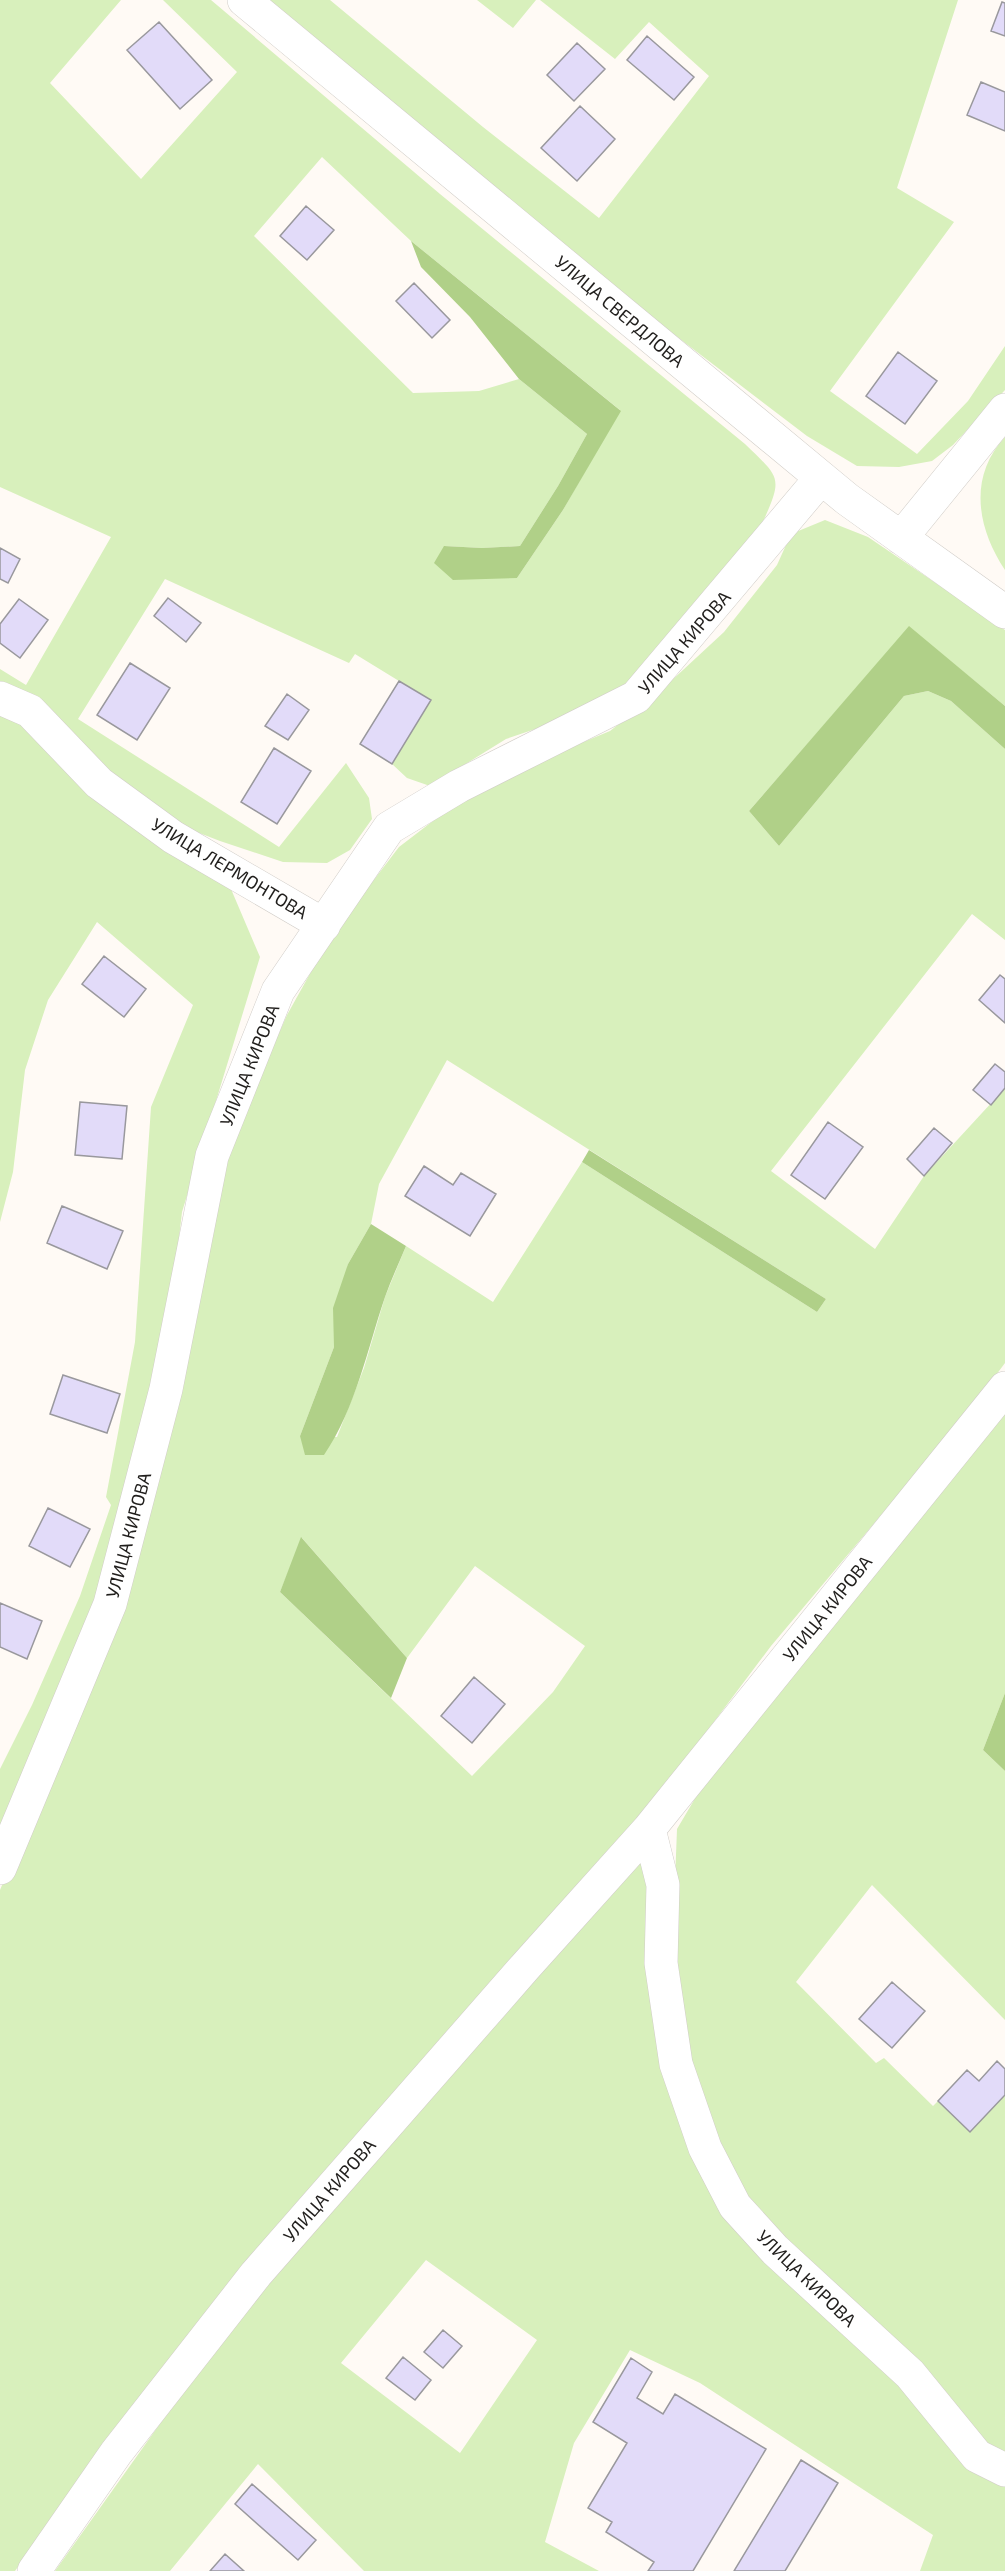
<svg xmlns="http://www.w3.org/2000/svg" width="1005" height="2571" font-family="'Exo 2',sans-serif">
  <rect width="100%" height="100%" fill="#fffaf5"/>
  <!-- green -->
  <path fill="#d8f0bc" fill-rule="evenodd" d="M0 0H121L50 83 141 179 237 72 163 0H211L440 194 745 444C781 479 783 477 762 524L618 694 550 724 506 739 430 786 407 778 392 764 430 700 355 654 349 663 165 579 78 719 279 847 346 763 369 798 372 819 350 850 327 863 283 862 220 841 176 824 0 687V669L26 685 111 537 0 487ZM322 157 411 241 620 410 563 510 517 578 444 546 482 548 520 546 558 486 587 434 519 379 479 391 413 393 254 236Z
    M263 0H330L483 127 599 218 709 76 649 22 615 59 540 0H958L897 188 954 222 830 391 917 454 968 401 1005 346V390L953 445 932 461 899 467 857 466 807 436 663 326Z
    M477 0H536L513 28Z
    M1005 437V570C977 528 968 477 1005 437Z
    M825 520 868 537 1005 630V706L909 627 749 811 779 846 904 696 928 691 951 701 1005 749V940L972 914 771 1171 875 1249 924 1176 1005 1088V1363L972 1407 771 1646 662 1791 109 2438 15 2571H0V1890L55 1758 214 1213 234 1136 287 1015 331 936 399 847 480 785 610 731 656 695 724 632 777 565 791 534ZM447 1060 826 1299 817 1312 582 1162 493 1302 406 1246 385 1297 364 1368 337 1437 300 1436 334 1347 348 1264 371 1224 379 1184ZM302 1538 407 1658 475 1566 585 1646 553 1692 472 1776 280 1592Z
    M0 704 228 882 260 957 182 1212 168 1334 101 1607 0 1831V1769L32 1705 80 1596 111 1505 106 1497 135 1342 151 1107 193 1005 97 922 48 1000 25 1070 13 1172 0 1222Z
    M1005 1408V1693L983 1750 1005 1771V2020L872 1885 796 1982 876 2063 884 2058 933 2106 938 2101 970 2131 1005 2095V2460L981 2448 738 2194 685 2045 672 1959 677 1829 703 1785Z
    M648 1847 651 1909 723 2200 1005 2478V2571H920L933 2535 700 2383 630 2350 574 2443 545 2542 599 2571H364L258 2464 170 2571H55L209 2355 396 2134ZM426 2260 537 2340 460 2453 341 2363Z"/>
  <!-- forest -->
  <path fill="#b0d088" d="M411 241 621 411 563 510 517 578 453 580 434 563 444 546 482 548 520 546 558 486 587 434 519 379 470 317 421 267Z
    M909 626 1005 706V749L951 701 928 691 904 696 779 846 749 811Z
    M589 1150 826 1299 817 1312 582 1162Z
    M371 1224 406 1246C399 1263 391 1280 385 1297 367 1350 356 1408 324 1455H305L300 1436 334 1347 333 1308 348 1264Z
    M301 1537 407 1658 391 1698 280 1592Z
    M1005 1693V1771L983 1750Z"/>
  <!-- building -->
  <path fill="#e2dbf9" stroke="#99989d" stroke-width="1.5" d="M1002 2 1005 3V36L991 31Z
    M159 22 212 80 180 109 127 50Z
    M647 36 694 77 674 100 627 60Z
    M577 43 605 69 574 101 547 75Z
    M981 82 1005 92V131L967 115Z
    M580 106 615 139 577 181 541 148Z
    M306 206 334 230 307 260 280 236Z
    M414 283 450 320 432 338 396 301Z
    M898 352 937 381 905 424 866 396Z
    M0 548 20 559 8 583 0 579Z
    M168 598 201 623 186 642 154 616Z
    M19 599 48 620 20 658 0 643V624Z
    M130 663 170 688 137 740 97 715Z
    M399 681 431 700 392 764 360 744Z
    M287 694 309 710 288 740 265 726Z
    M274 748 311 771 277 824 241 802Z
    M104 956 146 989 124 1017 82 984Z
    M1000 975 1005 979V1023L979 1000Z
    M995 1064 1005 1072V1088L991 1105 973 1090Z
    M80 1102 127 1106 122 1159 75 1155Z
    M828 1122 863 1147 825 1199 791 1175Z
    M934 1128 952 1143 924 1176 907 1159Z
    M424 1166 453 1185 461 1173 496 1194 470 1236 405 1196Z
    M62 1206 123 1231 107 1269 47 1243Z
    M63 1375 120 1394 107 1433 50 1414Z
    M48 1508 90 1529 70 1567 29 1546Z
    M0 1603 42 1621 27 1659 0 1647Z
    M474 1677 505 1704 472 1743 441 1716Z
    M892 1982 925 2011 892 2048 859 2019Z
    M997 2061 1005 2069V2095L970 2132 938 2101 967 2070 979 2081Z
    M443 2330 462 2346 443 2368 424 2352Z
    M403 2357 431 2380 415 2400 386 2378Z
    M631 2358 652 2372 637 2398 663 2414 675 2394 766 2449 693 2571H648L654 2562 606 2532 612 2522 588 2508 627 2443 593 2422Z
    M801 2460 838 2483 785 2571H734Z
    M252 2484 316 2540 298 2560 235 2504Z
    M225 2554 244 2571H210Z"/>
  <g fill="none" stroke-linecap="round" stroke-linejoin="round">
    <defs>
      <path id="minor" d="M244 0 847 499 1005 612
        M901 538 1005 410
        M0 698 30 711 99 783 173 837 324 925
        M649 1829 663 1885 661 1963 676 2064 705 2148 735 2206 775 2250 910 2374 977 2456 1005 2470
        M0 1868 110 1604 166 1389 212 1156 278 991 389 828 459 786 636 697 821 478
        M34 2571 116 2453 256 2274 525 1967 649 1829 1005 1388"/>
    </defs>
    <!-- minor casing -->
    <use href="#minor" stroke="#d1cdc8" stroke-width="34"/>
    <!-- minor -->
    <use href="#minor" stroke="#fff" stroke-width="33"/>
  </g>
  <g text-anchor="middle" dominant-baseline="central" stroke-width="5" stroke-linejoin="round" paint-order="stroke">
    <!-- street labels -->
    <g font-size="18" fill="#201e1c" stroke="#fff">
      <text transform="translate(620 311) rotate(40)">УЛИЦА СВЕРДЛОВА</text>
      <text transform="translate(684 642) rotate(-49)">УЛИЦА КИРОВА</text>
      <text transform="translate(230 868) rotate(31)">УЛИЦА ЛЕРМОНТОВА</text>
      <text transform="translate(249 1065) rotate(-68)">УЛИЦА КИРОВА</text>
      <text transform="translate(128 1535) rotate(-75)">УЛИЦА КИРОВА</text>
      <text transform="translate(827 1608) rotate(-51)">УЛИЦА КИРОВА</text>
      <text transform="translate(329 2190) rotate(-49)">УЛИЦА КИРОВА</text>
      <text transform="translate(807 2278) rotate(44)">УЛИЦА КИРОВА</text>
    </g>
  </g>
</svg>
